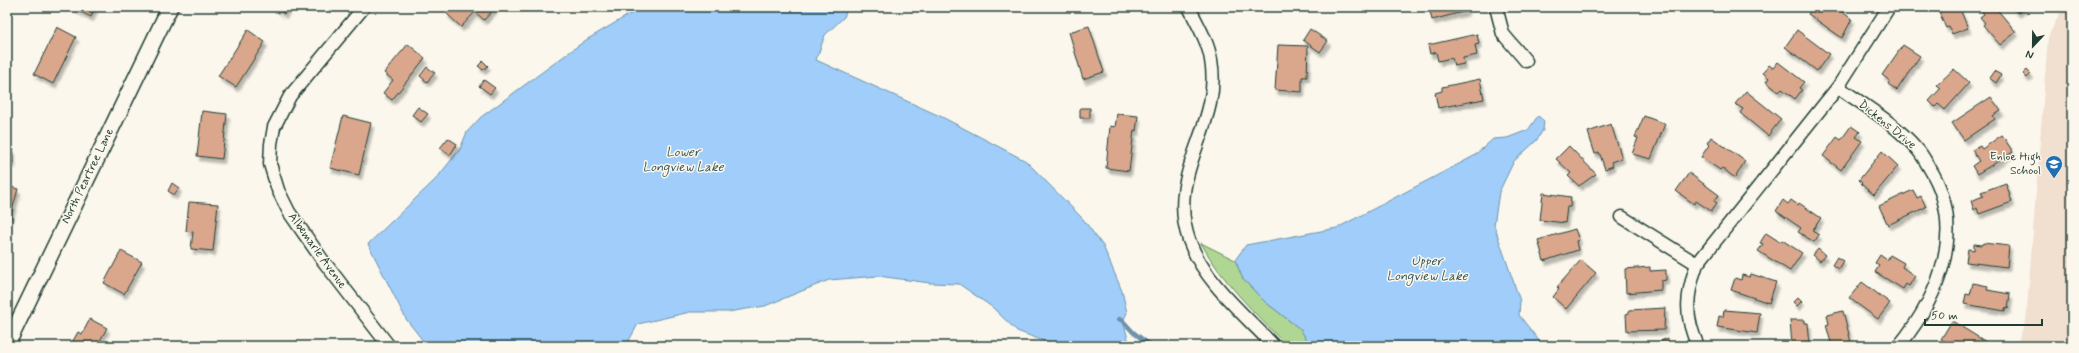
<svg xmlns="http://www.w3.org/2000/svg" width="2079" height="353" font-family="Mynerve,sans-serif">
  <defs>
    <filter id="shadow"><feDropShadow dx="2.5" dy="4.5" stdDeviation="1" flood-color="#0004"/></filter>
  </defs>
  <rect width="100%" height="100%" fill="#fbf7ec"/>
  <filter id="ink" filterUnits="userSpaceOnUse"><feTurbulence type="fractalNoise" baseFrequency=".025" numOctaves="2"/><feDisplacementMap in="SourceGraphic" scale="8" xChannelSelector="R" yChannelSelector="G"/><feConvolveMatrix kernelMatrix="1 2 1 2 8 2 1 2 1" color-interpolation-filters="sRGB"/></filter>
  <g filter="url(#ink)">
    <!-- built -->
    <path fill="#f1dfd0" d="M2063 7H2072V346H2016L2026 321 2048 37Z"/>
    <!-- green -->
    <path fill="#afd793" stroke="#678a64" d="M1201 243 1235 260 1243 279 1264 301 1300 329 1311 346H1287C1256 314 1222 282 1201 243Z"/>
    <!-- water -->
    <path fill="#a0cdfa" stroke="#6c93ab" d="M642 7H848L844 17 825 35 816 60 942 117 1026 161 1083 219 1103 246 1122 291 1127 313 1123 321 1130 346H1057L1017 331 992 307 959 284 930 283 878 276 829 280 765 306 728 312H690L638 324 626 346H427L406 319 368 244 436 179 460 149 467 132 481 117 586 40Z
      M1538 116 1544 121 1543 130 1536 141 1514 161 1499 192 1494 225 1520 301 1519 315 1543 346H1311L1300 329 1264 301 1243 279 1235 260 1246 245 1337 228 1474 156 1493 139 1507 138 1528 130Z"/>
    <g fill="none" stroke-linecap="round" stroke-linejoin="round">
      <!-- stream -->
      <path stroke="#6c93ab" stroke-width="4.5" d="M1119 319 1123 321 1133 332 1151 346"/>
    </g>
    <!-- building -->
    <path fill="#daa78d" stroke="#1f3d34" filter="url(#shadow)" d="M71 7H95L91 17Z
      M274 7H288L284 14Z
      M452 7H496L484 20 475 12 461 27 446 13Z
      M1429 7H1465L1466 11 1432 20Z
      M1813 7H1835L1852 19 1842 38 1808 14Z
      M1937 7H1959L1968 28 1952 34 1949 27 1946 28Z
      M1984 7H1995L2016 32 2000 45 1983 25 1985 23 1980 17 1984 14 1981 10Z
      M2012 7H2024L2018 13Z
      M1089 26 1104 72 1083 79 1069 32Z
      M57 27 76 37 53 84 34 74Z
      M1310 29 1328 41 1320 52 1303 40Z
      M248 30 265 42 236 87 218 76Z
      M1797 30 1829 54 1817 71 1785 47Z
      M1477 34 1479 44 1475 45 1477 55 1463 58 1464 64 1454 66 1452 58 1438 61 1436 52 1430 54 1428 45Z
      M408 44 425 58 392 100 383 93 393 80 384 73Z
      M1278 45 1308 46 1307 77H1302V92L1275 90Z
      M1903 45 1920 56 1897 90 1888 84 1890 81 1882 75Z
      M483 61 488 66 483 70 478 66Z
      M1778 62 1804 82 1799 88 1802 90 1795 99 1782 89 1779 92 1766 82 1769 78 1763 73 1769 65 1773 68Z
      M427 67 435 73 427 82 420 76Z
      M1954 69 1969 83 1945 110 1938 104 1935 107 1929 101 1941 88 1937 85Z
      M2027 70 2031 74 2027 78 2023 74Z
      M1994 71 2001 75 1996 83 1989 78Z
      M1480 79 1484 99 1438 108 1435 93 1442 91V87Z
      M484 80 495 88 490 94 479 86Z
      M1746 91 1781 119 1768 136 1740 113 1743 109 1735 104Z
      M1991 97 2001 111 1993 116 1995 119 1964 140 1952 123Z
      M418 107 428 114 421 122 412 115Z
      M1080 108H1090V118H1080Z
      M202 111 227 114 222 159 197 156Z
      M1117 114 1138 116 1136 131 1134 130 1129 171 1106 168 1110 126 1115 127Z
      M343 116 371 123 359 175 330 168Z
      M1644 116 1665 124 1651 159 1632 154 1638 138 1635 137Z
      M1611 124 1622 158 1611 162 1613 166 1605 169 1599 152 1595 154 1588 132Z
      M1851 126 1860 132 1856 137 1862 141 1841 170 1823 156 1837 137 1841 140Z
      M2002 135 2013 152 1977 174 1972 166 1979 161 1972 150 1980 146 1982 149Z
      M1711 137 1745 161 1735 178 1722 168 1720 170 1701 157 1709 145 1707 143Z
      M448 138 457 144 450 155 440 148Z
      M7 140 9 149H12L13 163H7Z
      M1569 146 1596 174 1579 186 1568 176 1571 173 1556 159Z
      M1882 151 1898 166 1874 195 1861 184 1862 183 1859 180Z
      M1689 173 1719 195 1714 201 1717 203 1711 211 1696 201 1694 204 1676 191Z
      M172 183 179 188 174 195 168 191Z
      M2006 183 2012 202 1979 214 1977 208 1974 210 1971 201 1983 196 1981 192Z
      M7 186 18 189 10 218 7 217Z
      M1913 190 1917 198 1921 196 1926 207 1888 225 1879 206Z
      M1543 193 1571 197 1570 207H1567L1565 223 1540 220Z
      M1783 200 1788 204 1791 200 1798 205 1799 203 1821 218 1812 231 1819 235 1814 242 1798 232 1801 228 1776 211Z
      M189 202 218 204 213 251 191 249 193 232 186 231Z
      M1575 229 1579 240 1576 241 1578 250 1544 261 1538 240Z
      M1766 233 1780 242 1782 240 1802 253 1790 271 1758 251 1763 244 1760 243Z
      M1983 243 2009 246 2007 267 1966 262 1968 249 1974 250V244L1982 245Z
      M1818 249 1825 255 1820 261 1813 255Z
      M121 251 142 262 124 294 104 283Z
      M1880 255 1887 260 1890 255 1904 263 1902 267 1915 276 1909 286 1906 284 1903 289 1875 272 1879 266 1875 263Z
      M1837 257 1843 261 1838 269 1832 265Z
      M1581 260 1596 273 1566 309 1553 297 1559 289 1557 287Z
      M1650 267V271L1666 270V280L1661 281V290L1626 293 1625 269Z
      M1751 274 1776 282 1769 303 1731 290 1735 278 1741 280 1742 275 1750 277Z
      M1862 282 1890 303 1878 319 1849 298Z
      M1973 283 1988 286 1987 290 2010 294 2008 309 2005 308V311L1964 304 1966 294 1970 295Z
      M1798 297 1802 301 1797 306 1793 302Z
      M1665 308 1664 330 1627 331 1626 314 1629 313V310Z
      M1724 310 1760 313 1757 333 1717 327 1719 316 1723 317Z
      M1843 311 1852 346H1832L1826 325 1829 324 1827 315Z
      M90 319 107 328 97 346H70L78 332 82 334Z
      M1790 320H1805V323H1808L1810 346H1790H1792Z
      M1952 321 1991 345V346H1953L1941 339Z
      M1667 338 1671 346H1651Z"/>
    <g fill="none" stroke-linecap="round" stroke-linejoin="round">
      <defs>
        <path id="minor" d="M364 7 290 96 274 127 271 144 270 164 278 190 289 212 321 258 389 346
          M1189 7C1197 24 1208 41 1211 60 1223 127 1165 171 1189 240 1204 282 1244 314 1274 346
          M1496 7 1503 34 1526 61
          M1838 87C1865 106 1896 124 1917 149 1922 154 1925 161 1929 167 1967 228 1941 294 1899 346
          M1622 217 1697 264
          M1698 346C1684 316 1686 295 1697 264L1838 87 1889 7"/>
        <path id="tertiary" d="M7 345 170 7"/>
      </defs>
      <!-- minor casing -->
      <use href="#minor" stroke="#1f3d34" stroke-width="15"/>
      <!-- tertiary casing -->
      <use href="#tertiary" stroke="#1f3d34" stroke-width="18"/>
      <!-- minor -->
      <use href="#minor" stroke="#fbf7ec" stroke-width="12"/>
      <!-- tertiary -->
      <use href="#tertiary" stroke="#fbf7ec" stroke-width="15"/>
    </g>
  </g>
  <!-- icons -->
  <defs>
    <symbol id="school-pin" viewBox="-11 -11 22 30"><path d="M0 17L-7.5 6A9.5 9.5 0 1 1 7.5 6Z" fill="#1f6fb2" stroke="#fbf7ec"/><path d="M0-5L7-2L0 1L-7-2ZM-4 1L0 2.5L4 1V4Q0 6-4 4Z" fill="#fff"/></symbol>
  </defs>
  <g fill-rule="evenodd">
    <use href="#school-pin" x="2044" y="154" width="20" height="27"/>
  </g>
  <g text-anchor="middle" dominant-baseline="central" stroke-width="3" stroke-linejoin="round" paint-order="stroke">
    <!-- street labels -->
    <g font-size="12" fill="#1f3d34" stroke="#fbf7ec">
      <text transform="translate(1887 125) rotate(39)">Dickens Drive</text>
      <text transform="translate(88 176) rotate(-64)">North Peartree Lane</text>
      <text transform="translate(317 251) rotate(54)">Albemarle Avenue</text>
    </g>
    <!-- poi labels -->
    <g font-size="12" fill="#1f3d34" stroke="#fbf7ec" text-anchor="end">
      <text x="2041" y="157">Enloe High<tspan x="2041" dy="14">School</tspan></text>
    </g>
    <!-- water labels -->
    <g font-size="13" font-style="italic" fill="#395a5c" stroke="#fbf7ec">
      <text x="683" y="152">Lower<tspan x="683" dy="15">Longview Lake</tspan></text>
      <text x="1427" y="261">Upper<tspan x="1427" dy="15">Longview Lake</tspan></text>
    </g>
  </g>
  <!-- margin -->
  <rect width="2079" height="353" fill="none" stroke="#fbf7ec" stroke-width="24"/>
  <rect x="12" y="12" width="2055" height="329" fill="none" stroke="#1f3d34" stroke-width="1.5" filter="url(#ink)"/>
  <!-- north arrow -->
  <g transform="translate(2033 46) rotate(202)" stroke="#fbf7ec" stroke-width="3" paint-order="stroke">
  <path d="M0-3L7 15L0 10L-7 15Z" fill="#1f3d34"/>
  <text y="-6" font-size="11" font-weight="bold" text-anchor="middle" fill="#1f3d34">N</text>
  </g>
  <!-- scale -->
  <path d="M1925 319v6h117v-6" fill="none" stroke="#1f3d34" stroke-width="2"/>
  <text x="1931" y="319" font-size="12" fill="#1f3d34" stroke="#fbf7ec" stroke-width="3" paint-order="stroke">50 m</text>
</svg>
